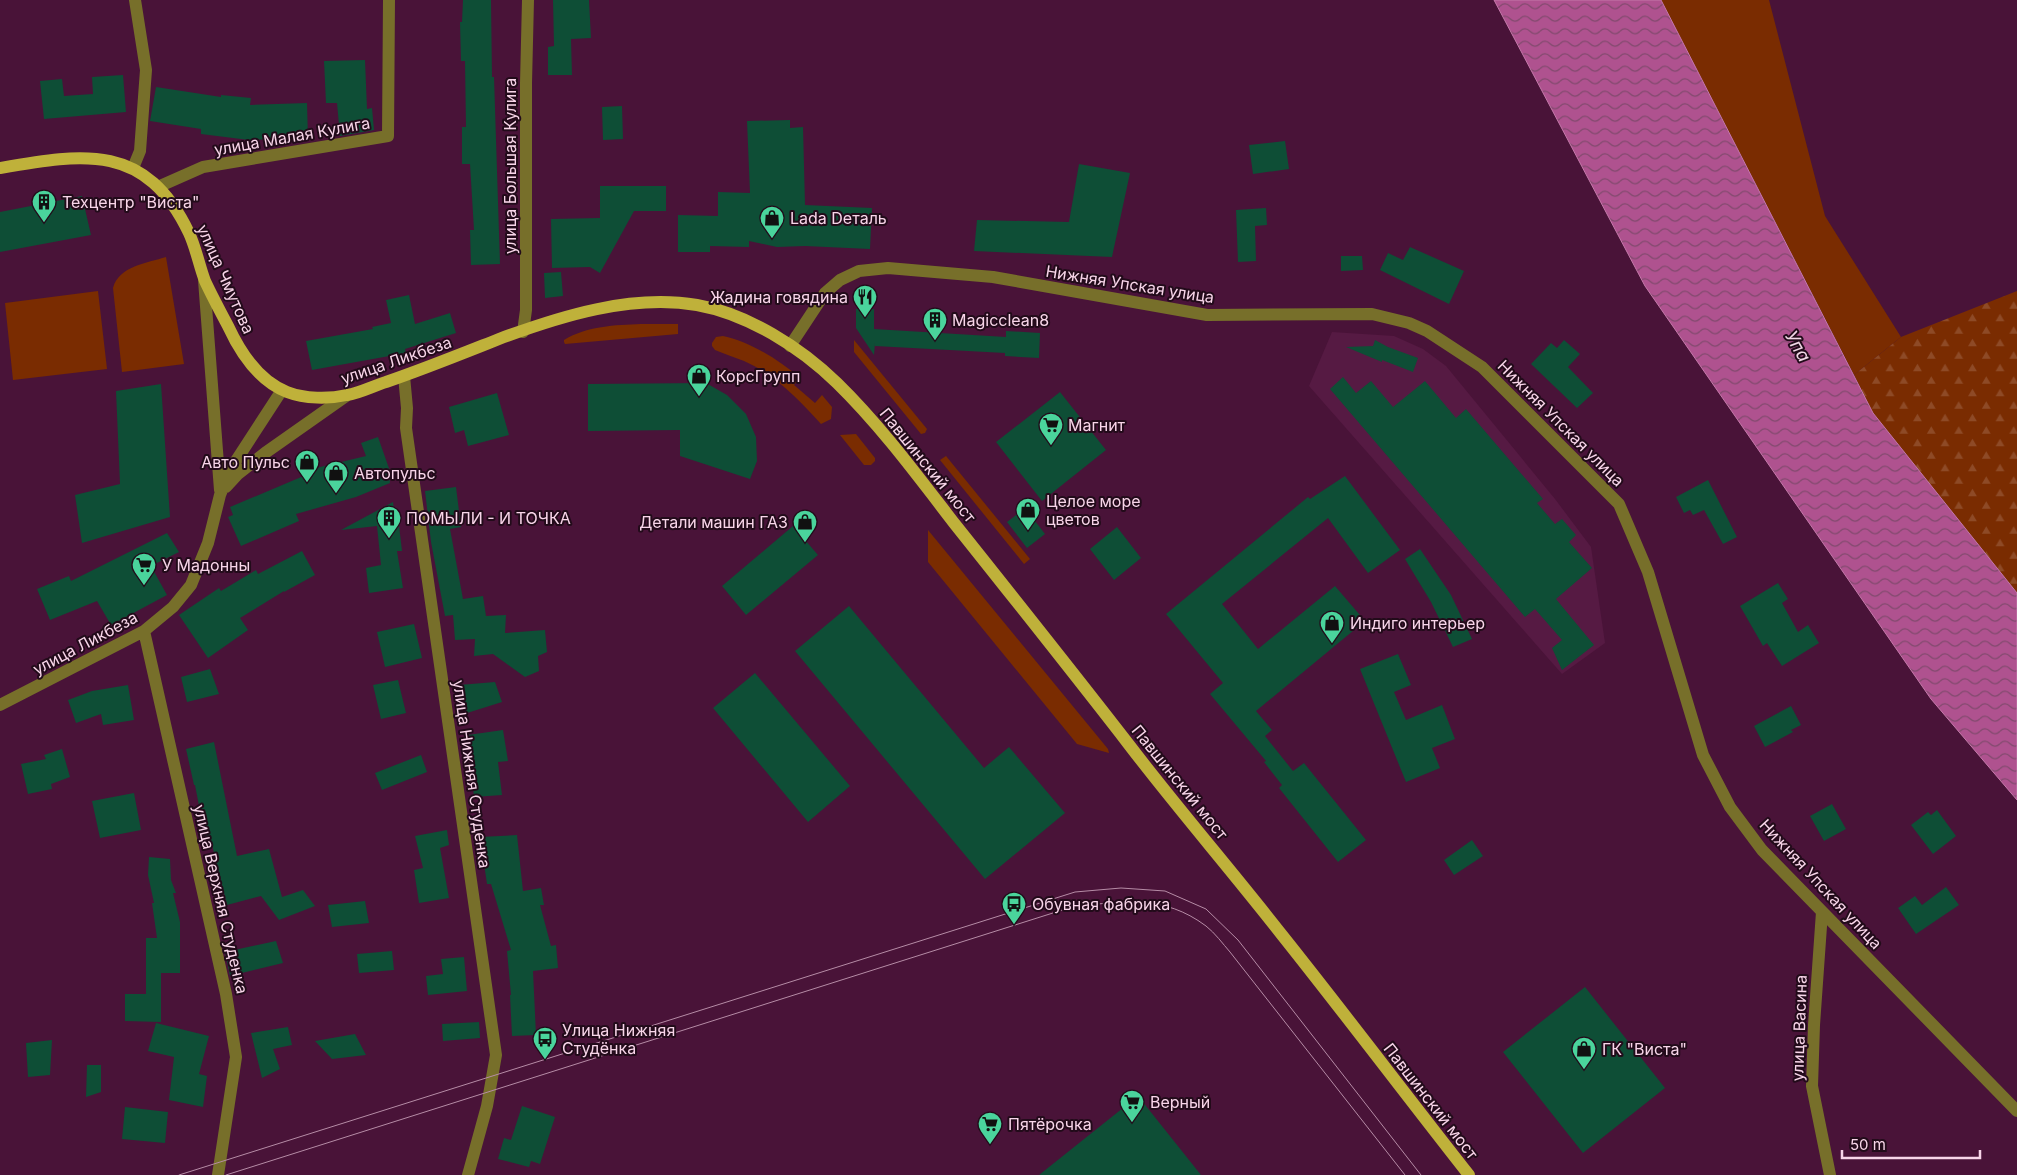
<svg xmlns="http://www.w3.org/2000/svg" width="2017" height="1175" font-family="Inter,sans-serif">
  <defs>
    <pattern id="forest-firs" width="22" height="20" patternUnits="userSpaceOnUse" patternTransform="scale(1.25)"><rect width="22" height="20" fill="#7a2c01"/><path d="M5 1l3.5 6h-7zM16 11l3.5 6h-7z" fill="#8e4a26"/></pattern>
    <pattern id="water-waves" width="16" height="10" patternUnits="userSpaceOnUse" patternTransform="scale(1.25)"><rect width="16" height="10" fill="#af528f"/><path d="M0 5q4-4 8 0t8 0" fill="none" stroke="#824a6e"/></pattern>
  </defs>
  <rect width="100%" height="100%" fill="#491338"/>
  <!-- built -->
  <path fill="#561a43" d="M1332 332 1394 336 1423 349 1446 366 1555 499 1591 547 1605 643 1562 674 1309 386Z"/>
  <!-- grass -->
  <path fill="#7a2c01" d="M1661 0H1769L1825 216 1901 337 1854 375Z
    M166 257 184 364 122 372 113 288C119 266 147 263 166 257Z
    M98 291 107 369 13 380 5 303Z
    M641 324H678V334L565 344 564 342V340C587 326 615 325 641 324Z
    M723 336C751 342 779 360 800 378L794 385 815 403 822 395 832 407 831 419 821 424C799 400 774 374 744 361 734 357 724 354 715 350L712 346V343L716 337Z
    M854 340 927 429 925 433 921 434 854 352Z
    M856 434 875 458V461L871 465H864L840 435Z
    M946 456 1030 559 1024 564 940 460Z
    M928 530 1108 749 1109 753 1077 744 928 562Z"/>
  <!-- forest -->
  <path fill="url(#forest-firs)" d="M2017 291V593L1873 413 1854 375 1901 337Z"/>
  <!-- water -->
  <path fill="url(#water-waves)" stroke="#c579aa" d="M1494 0H1661L1873 413 2017 593V800L1931 699 1645 286Z"/>
  <!-- building -->
  <path fill="#0e4e36" d="M463 0H491L492 77H494L500 264 471 265 470 230H474L470 164H462V127H466L465 61H461L460 22H462Z
    M553 0H589L591 38 571 39 572 75H548V47L554 46Z
    M365 60 367 109 372 108 374 130 340 136 337 103H326L324 61Z
    M123 75 126 112 44 119 40 81 62 79 64 96 93 94 92 77Z
    M156 87 221 97V95L251 98 250 105 307 103 308 138 249 140 201 134V129L150 121Z
    M622 106 623 139 603 140 602 107Z
    M790 120V128L803 127 805 205 872 208 870 249 805 246 777 247 749 241V247L710 246V252H678V215L718 216V192L750 193 747 121Z
    M1285 141 1289 169 1253 174 1249 145Z
    M1079 164 1130 173 1112 257 974 251 977 220 1069 222Z
    M600 186H666V211H634L600 273 590 267 552 268 551 219 600 218Z
    M82 196 91 235 0 252V212Z
    M1266 208 1267 225 1255 226 1256 261 1238 262 1236 210Z
    M1410 247 1464 271 1449 304 1380 270 1388 253 1403 260Z
    M1341 256H1362L1363 270 1341 271Z
    M561 272 563 296 545 298 544 273Z
    M409 295 415 324 450 313 456 333 405 349 406 353 312 370 306 341 373 329 372 327 391 323 386 300Z
    M856 309H874V329L1006 337V331L1040 333 1039 358 1005 356V353L875 346V343L874 355 856 328Z
    M1375 340 1388 347 1418 358 1413 372 1382 360V362L1346 347 1373 346Z
    M1564 340 1580 354 1568 367 1593 393 1577 408 1531 364 1551 343 1557 348Z
    M1343 377 1356 393 1371 381 1393 407 1425 381 1456 418 1466 409 1543 499 1537 503 1555 524 1562 519 1576 535 1569 542 1592 568 1556 599 1594 645 1562 670 1552 648 1562 640 1535 609 1525 617 1330 389Z
    M706 383 727 395 746 414 756 437 757 461 750 479 680 456V430L588 431V384Z
    M161 384 170 517 82 543 75 495 120 484 116 391Z
    M1060 392 1106 450 1042 501 996 442Z
    M497 393 509 435 468 446 464 430 455 433 449 407Z
    M378 437 391 474 389 475 390 483 356 497 296 514 299 521 241 546 228 517 233 515 230 507 313 472 312 469 366 456 361 443Z
    M1345 476 1400 550 1368 573 1328 518 1222 604 1258 649 1335 586 1365 621 1256 711 1272 730 1265 736 1293 771 1304 763 1366 840 1338 862 1279 788 1282 785 1264 762 1266 761 1210 694 1223 683 1166 614 1308 497 1310 499Z
    M1708 480 1737 537 1723 544 1704 510 1693 515 1690 510 1684 513 1676 497Z
    M456 487 461 527 450 529 463 599 483 596 486 616 506 615 505 633 545 630 547 652 538 656 539 671 525 677 493 654 474 656 475 639 455 640 453 615 445 616 431 542 425 491Z
    M393 502 396 525H399L402 551H397L403 588 369 593 366 568 381 565 377 526 341 530Z
    M1025 508 1045 534 1027 548 1007 522Z
    M793 526 818 555 746 615 722 586Z
    M1117 527 1141 558 1114 580 1090 549Z
    M167 533 179 552 151 566 167 595 111 625 97 601 50 620 37 589 69 576 71 581Z
    M1420 549 1451 595 1472 639 1453 647 1431 602 1405 559Z
    M302 551 315 575 284 592V591L240 618 248 630 208 658 179 615 219 588 221 591 256 570 258 574Z
    M1778 583 1788 599 1782 603 1798 632 1808 625 1819 643 1782 666 1767 643 1763 646 1740 606Z
    M849 606 984 768 1009 747 1065 813 985 879 795 651Z
    M414 624 422 658 385 667 377 632Z
    M1398 654 1411 685 1394 692 1406 720 1442 705 1455 739 1432 748 1440 768 1406 782 1360 669Z
    M210 669 219 694 187 702 181 677Z
    M755 673 850 786 808 822 713 708Z
    M398 680 406 713 381 719 373 685Z
    M495 682 502 702 464 714 459 685Z
    M128 685 134 720 103 725 101 714 76 723 68 700 92 691Z
    M1791 706 1801 725 1791 730 1793 732 1765 747 1754 726Z
    M503 730 508 761 498 762 502 795 474 797 471 769H473L468 735Z
    M214 742 237 856 269 849 282 897 303 890 315 906 279 920 261 896 227 905 211 841 206 842 195 785H194L186 749Z
    M62 749 70 777 51 784 52 789 28 794 21 764 46 759 44 755Z
    M421 755 427 772 382 790 375 773Z
    M134 793 141 830 100 838 92 801Z
    M1832 804 1846 829 1824 841 1810 816Z
    M1937 810 1956 836 1933 854 1911 825 1928 812 1931 815Z
    M447 830 449 845 440 848 449 898 419 903 414 870 423 868 415 836Z
    M517 835 523 891 541 888 544 905H540L551 946 556 945 558 968 533 971 536 1035 512 1036 510 995H511L507 951 511 950 491 884H487L480 837Z
    M1472 840 1483 856 1454 875 1444 860Z
    M149 857 170 859 171 880 176 893H173L180 922V973H161V1022L125 1021V994H146V938H157L152 903H154L148 875Z
    M1946 887 1959 905 1916 934 1898 908 1915 896 1922 905Z
    M365 901 369 923 332 927 328 905Z
    M276 941 283 963 230 976 225 952Z
    M392 951 394 970 359 973 357 954Z
    M464 957 467 991 428 995 426 976 443 974 441 959Z
    M1585 987 1665 1088 1583 1153 1503 1052Z
    M479 1022 480 1038 443 1041 442 1024Z
    M156 1023 209 1036 199 1074 207 1076 203 1107 169 1100 174 1057 148 1051Z
    M288 1027 292 1045 273 1049 280 1069 262 1078 251 1033Z
    M355 1034 366 1055 332 1059 315 1041Z
    M52 1040 50 1075 28 1077 26 1043Z
    M87 1065H101V1092L86 1097Z
    M1138 1096 1201 1175H1039Z
    M522 1106 555 1117 540 1164 531 1161 529 1167 498 1159 504 1138 511 1140Z
    M125 1107 168 1112 165 1143 122 1139Z"/>
  <g fill="none" stroke-linecap="round" stroke-linejoin="round">
    <!-- minor -->
    <path stroke="#776f2a" stroke-width="12" d="M133 168 140 151 146 70 135 0
      M160 186 203 167 388 136 389 0
      M204 280 220 490
      M523 332 526 310V83L528 0
      M790 346 825 293 840 280 859 271 888 268 993 277 1207 315 1372 314 1409 323 1427 331 1482 367 1619 504 1648 572 1703 755 1730 807 1762 850 2017 1111
      M404 376 407 408 406 428 496 1055 487 1106 468 1175
      M226 487 238 474 265 453 346 396
      M144 631 226 994 236 1057 218 1175
      M0 705 144 631 173 607 191 585 208 543 220 495 230 470 282 390
      M1822 912 1814 1025 1812 1086 1830 1175"/>
    <!-- major -->
    <path stroke="#bfb13a" stroke-width="12" d="M0 168C85 153 146 143 189 233 196 248 199 265 205 281 212 296 220 311 228 326 240 352 259 381 287 392 305 399 329 399 347 395 360 393 373 386 386 382 424 369 461 354 499 339 561 316 631 294 697 305 748 314 800 347 837 383 880 425 917 475 954 523 1013 597 1072 671 1130 746 1179 810 1232 871 1282 935 1345 1014 1406 1095 1469 1175"/>
    <!-- tram -->
    <path stroke="#b68ca6" stroke-width="1" d="M179 1175 1075 892 1121 888 1165 891 1206 909 1238 940 1421 1175
      M226 1175 1075 906C1125 902 1163 894 1206 926 1215 933 1223 944 1230 952L1405 1175"/>
  </g>
  <!-- icons -->
  <defs>
    <symbol id="building-pin" viewBox="-11 -11 22 30"><path d="M0 17L-7.5 6A9.5 9.5 0 1 1 7.5 6Z" fill="#4ad49c" stroke="#220b1a"/><path d="M-4-6H4V6H1V3H-1V6H-4ZM-2.5-4.3h1.7v1.8h-1.7ZM.8-4.3h1.7v1.8H.8ZM-2.5-1h1.7V.8h-1.7ZM.8-1h1.7V.8H.8Z" fill="#111"/></symbol>
    <symbol id="shop-pin" viewBox="-11 -11 22 30"><path d="M0 17L-7.5 6A9.5 9.5 0 1 1 7.5 6Z" fill="#4ad49c" stroke="#220b1a"/><path d="M-5-2.5h2.3a2.7 3.5 0 0 1 5.4 0H5L5.5 6h-11ZM-1.5-2.5h3a1.5 2.3 0 0 0-3 0Z" fill="#111"/></symbol>
    <symbol id="restaurant-pin" viewBox="-11 -11 22 30"><path d="M0 17L-7.5 6A9.5 9.5 0 1 1 7.5 6Z" fill="#4ad49c" stroke="#220b1a"/><path d="M-5-6h1v4h1v-4h1v4h1v-4h1v5L-1.5 .5V6h-2V.5L-5-1ZM5-6V6H3V1.5H1.5Q1.5-4 5-6Z" fill="#111"/></symbol>
    <symbol id="supermarket-pin" viewBox="-11 -11 22 30"><path d="M0 17L-7.5 6A9.5 9.5 0 1 1 7.5 6Z" fill="#4ad49c" stroke="#220b1a"/><path d="M-6-5.5h2.5l.6 2H6L4.5 2H-2.5L-4.4-4H-6ZM-1.5 3.2a1.3 1.3 0 1 0 .1 0ZM3 3.2a1.3 1.3 0 1 0 .1 0Z" fill="#111"/></symbol>
    <symbol id="bus-pin" viewBox="-11 -11 22 30"><path d="M0 17L-7.5 6A9.5 9.5 0 1 1 7.5 6Z" fill="#4ad49c" stroke="#220b1a"/><path d="M-5-6H5V4H4V6H2V4H-2V6H-4V4H-5ZM-3.5-4V0h7V-4ZM-3.5 1.2v1.5H-2V1.2ZM2 1.2v1.5H3.5V1.2Z" fill="#111"/></symbol>
  </defs>
  <g fill-rule="evenodd">
    <use href="#building-pin" x="30" y="188" width="28" height="38"/>
    <use href="#shop-pin" x="758" y="204" width="28" height="38"/>
    <use href="#restaurant-pin" x="851" y="283" width="28" height="38"/>
    <use href="#building-pin" x="921" y="306" width="28" height="38"/>
    <use href="#shop-pin" x="685" y="362" width="28" height="38"/>
    <use href="#supermarket-pin" x="1037" y="411" width="28" height="38"/>
    <use href="#shop-pin" x="293" y="448" width="28" height="38"/>
    <use href="#shop-pin" x="322" y="459" width="28" height="38"/>
    <use href="#shop-pin" x="1014" y="496" width="28" height="38"/>
    <use href="#building-pin" x="375" y="504" width="28" height="38"/>
    <use href="#shop-pin" x="791" y="508" width="28" height="38"/>
    <use href="#supermarket-pin" x="130" y="551" width="28" height="38"/>
    <use href="#shop-pin" x="1318" y="609" width="28" height="38"/>
    <use href="#bus-pin" x="1000" y="890" width="28" height="38"/>
    <use href="#bus-pin" x="531" y="1025" width="28" height="38"/>
    <use href="#shop-pin" x="1570" y="1035" width="28" height="38"/>
    <use href="#supermarket-pin" x="1118" y="1088" width="28" height="38"/>
    <use href="#supermarket-pin" x="976" y="1110" width="28" height="38"/>
  </g>
  <g text-anchor="middle" dominant-baseline="central" stroke-width="4" stroke-linejoin="round" paint-order="stroke">
    <!-- street labels -->
    <g font-size="16" fill="#f8d5e9" stroke="#220b1a">
      <text transform="translate(292 136) rotate(-10)">улица Малая Кулига</text>
      <text transform="translate(510 166) rotate(-90)">улица Большая Кулига</text>
      <text transform="translate(226 279) rotate(66)">улица Чмутова</text>
      <text transform="translate(1130 284) rotate(9)">Нижняя Упская улица</text>
      <text transform="translate(396 360) rotate(-19)">улица Ликбеза</text>
      <text transform="translate(1561 423) rotate(45)">Нижняя Упская улица</text>
      <text transform="translate(928 465) rotate(51)">Павшинский мост</text>
      <text transform="translate(85 643) rotate(-28)">улица Ликбеза</text>
      <text transform="translate(472 774) rotate(82)">улица Нижняя Cтуденкa</text>
      <text transform="translate(1180 782) rotate(51)">Павшинский мост</text>
      <text transform="translate(1821 884) rotate(47)">Нижняя Упская улица</text>
      <text transform="translate(221 899) rotate(77)">улица Верхняя Студенка</text>
      <text transform="translate(1799 1028) rotate(-88)">улица Васина</text>
      <text transform="translate(1431 1101) rotate(52)">Павшинский мост</text>
    </g>
    <!-- poi labels -->
    <g font-size="16" fill="#f8d5e9" stroke="#220b1a" text-anchor="start">
      <text x="62" y="202">Техцентр "Виста"</text>
      <text x="790" y="218">Lada Dеталь</text>
      <text x="848" y="297" text-anchor="end">Жадина говядина</text>
      <text x="952" y="320">Magicclean8</text>
      <text x="716" y="376">КорсГрупп</text>
      <text x="1068" y="425">Магнит</text>
      <text x="290" y="462" text-anchor="end">Авто Пульс</text>
      <text x="354" y="473">Автопульс</text>
      <text x="1046" y="501">Целое море<tspan x="1046" dy="18">цветов</tspan></text>
      <text x="406" y="518">ПОМЫЛИ - И ТОЧКА</text>
      <text x="788" y="522" text-anchor="end">Детали машин ГАЗ</text>
      <text x="162" y="565">У Мадонны</text>
      <text x="1350" y="623">Индиго интерьер</text>
      <text x="1032" y="904">Обувная фабрика</text>
      <text x="562" y="1030">Улица Нижняя<tspan x="562" dy="18">Студёнка</tspan></text>
      <text x="1602" y="1049">ГК "Виста"</text>
      <text x="1150" y="1102">Верный</text>
      <text x="1008" y="1124">Пятёрочка</text>
    </g>
    <!-- water labels -->
    <g font-size="18" font-style="italic" fill="#f2d8e7" stroke="#220b1a">
      <text transform="translate(1798 346) rotate(60)">Упа</text>
    </g>
  </g>
  <!-- scale -->
  <path d="M1842 1150v8h138v-8" fill="none" stroke="#f8d5e9" stroke-width="2.5"/>
  <text x="1850" y="1150" font-size="15" fill="#f8d5e9" stroke="#220b1a" stroke-width="4" paint-order="stroke">50 m</text>
</svg>
